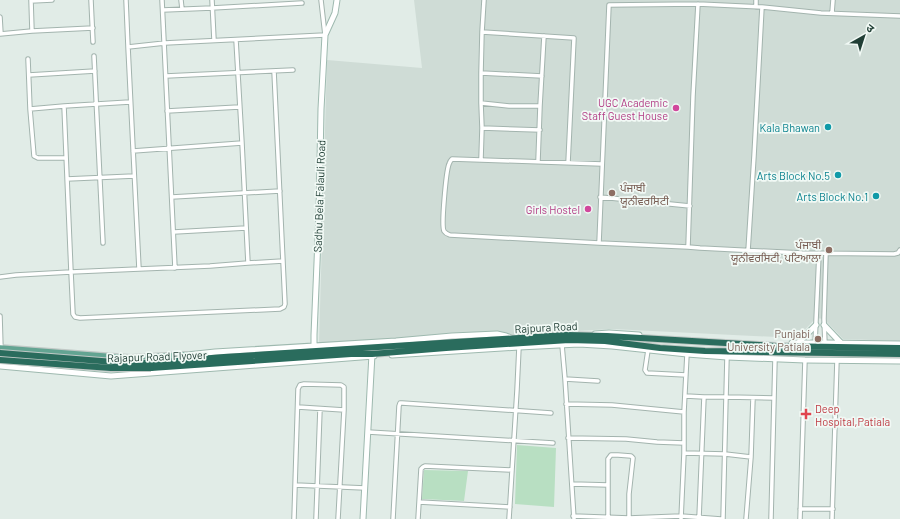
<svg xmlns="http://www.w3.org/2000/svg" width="900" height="519" font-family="Barlow,'Noto Sans Devanagari','Noto Sans Gurmukhi',sans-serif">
  <rect width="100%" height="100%" fill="#e1ece7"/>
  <!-- built -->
  <path fill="#cfdcd6" d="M414 0H900V341L843 339 824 319 816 318 797 338 612 329 319 345 327 60 422 68Z"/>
  <!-- green -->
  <path fill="#b8dfc2" d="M517 445 556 448 554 507 515 504Z
    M424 470 468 471 464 501 422 499Z"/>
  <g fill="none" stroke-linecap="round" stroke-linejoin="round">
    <defs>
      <path id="street" d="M91 0 93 42
        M126 0 128 47 165 43 325 35 321 0
        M162 0 175 268
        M181 0 182 9
        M212 0 214 40
        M31 1 52 0
        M698 4 693 96 688 247 700 248 802 253 894 254 898 253 900 250
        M756 7V0
        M163 10 212 8 302 3
        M832 13 833 0
        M0 17 1 34
        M32 31 93 28
        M482 32 484 0
        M0 34 32 31 31 0
        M128 47 139 269 71 272 64 106 130 102
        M94 56 103 243
        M28 59 30 109 34 156 38 158H66
        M481 73 542 76
        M29 75 95 71
        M166 76 293 70
        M481 103 509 106H540
        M30 109 64 106
        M167 111 239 107
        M482 128 540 130
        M133 151 242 143 236 40
        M481 159 482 128 481 103V73L482 32 574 38 568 163
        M538 161 540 106 544 36
        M67 179 134 176
        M172 197 280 191
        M600 197 690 206
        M174 232 246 228
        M599 243 450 235C447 234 446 234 444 231 441 226 446 172 449 164 450 161 450 161 452 159L602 164
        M688 247 599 243 609 5 698 4 762 7 821 13 900 16
        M748 251 754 156 762 7
        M248 263 283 261
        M139 269 210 266 248 263 242 143
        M0 277 16 275 71 272 73 314 75 317 80 318 280 309 284 307 285 304 274 71
        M0 316 1 349
        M815 344 819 253
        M825 344 824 319 826 253
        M562 345 565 379 574 519
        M648 350 645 370 647 373 686 375
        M565 379 598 381
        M686 396 704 397H727L774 398
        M566 404 612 405 684 412
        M298 407 344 410
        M368 432 553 443
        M568 438 626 439 657 442 684 443
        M684 453 725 454 751 457
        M572 484 608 485
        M295 485 365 488
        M419 502 510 507
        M800 509H833
        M573 516 629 518 681 516 721 519
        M608 518V459L611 455H618L631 456 633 458 629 494V518
        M699 518 704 397
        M294 519 298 389 300 385 304 384 341 385 344 387V410L338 519
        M316 519 320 409
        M393 519 399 406 400 403H402L551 413
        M418 519 421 469 423 467 425 466 512 470
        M509 519 517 390 519 347
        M681 519 684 453V412L687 354
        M723 519 727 357
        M746 519 751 457 753 398
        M771 519 775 359
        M800 519 805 360
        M832 519 837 360"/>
      <path id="secondary" d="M824 325 841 343
        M595 334 609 333 639 335
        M792 343H825L900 344
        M798 343 816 325
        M314 354V335L319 214 321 109 325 35 335 13 337 0
        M187 355 215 352 396 341 452 336 497 334 506 336 511 338
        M392 355 519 347 579 344 612 346 687 354 727 357 805 360 900 361
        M0 366 111 376 374 356
        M363 519 372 354"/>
      <path id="primary" d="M0 348 116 357 131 358 184 355H187L193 359"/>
      <path id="highway" d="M151 363 224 357 566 335 607 336 776 346 900 348
        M151 368 351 354H372L446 348 569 340 605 341 660 348 705 351 900 354"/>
    </defs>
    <!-- street casing -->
    <use href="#street" stroke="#a3b4ae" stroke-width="5.5"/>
    <!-- secondary casing -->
    <use href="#secondary" stroke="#9eb9af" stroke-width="7"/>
    <!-- primary casing -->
    <use href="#primary" stroke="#c1c9c6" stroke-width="8"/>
    <!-- highway casing -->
    <use href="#highway" stroke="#c1c9c6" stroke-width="8"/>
    <!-- street -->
    <use href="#street" stroke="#fff" stroke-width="3.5"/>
    <!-- secondary -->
    <use href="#secondary" stroke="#fff" stroke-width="5"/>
    <!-- primary -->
    <use href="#primary" stroke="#63a492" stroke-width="5.5"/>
    <!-- highway -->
    <use href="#highway" stroke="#2a6c5d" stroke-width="6"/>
    <defs>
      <path id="highway-bridge" d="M0 353 114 362 151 363
        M0 360 111 368H151"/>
    </defs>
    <!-- highway-bridge casing -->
    <use href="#highway-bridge" stroke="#c1c9c6" stroke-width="8" stroke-linecap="butt"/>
    <!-- highway-bridge -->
    <use href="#highway-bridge" stroke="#2a6c5d" stroke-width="6"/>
  </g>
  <!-- markers -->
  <g fill="#d1479c" stroke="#f1f9f5" stroke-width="1.5">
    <circle cx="676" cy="108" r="4"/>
    <circle cx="588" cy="209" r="4"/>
  </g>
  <g fill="#0f9aa8" stroke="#f1f9f5" stroke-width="1.5">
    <circle cx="828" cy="127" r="4"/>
    <circle cx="838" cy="175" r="4"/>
    <circle cx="876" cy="196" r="4"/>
  </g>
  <g fill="#8d6e63" stroke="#f1f9f5" stroke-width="1.5">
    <circle cx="612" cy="193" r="4"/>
    <circle cx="829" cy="250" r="4"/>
    <circle cx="818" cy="339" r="4"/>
  </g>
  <path fill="#e0444e" stroke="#f1f9f5" stroke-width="1.5" d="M804 408h4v4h4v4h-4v4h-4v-4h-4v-4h4z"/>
  <g text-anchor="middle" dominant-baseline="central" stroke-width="3.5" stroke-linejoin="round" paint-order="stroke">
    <!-- hotel labels -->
    <g font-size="11" fill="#b23c85" stroke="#f1f9f5" text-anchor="end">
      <text x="668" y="102">UGC Academic<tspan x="668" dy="13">Staff Guest House</tspan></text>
      <text x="580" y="209">Girls Hostel</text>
    </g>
    <!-- culture labels -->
    <g font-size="11" fill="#0d838f" stroke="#f1f9f5" text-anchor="end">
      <text x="820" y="127">Kala Bhawan</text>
      <text x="830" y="175">Arts Block No.5</text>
      <text x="868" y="196">Arts Block No.1</text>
    </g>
    <!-- education labels -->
    <g font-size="11" fill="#785e54" stroke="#f1f9f5" text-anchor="end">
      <text x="620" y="187" text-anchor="start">ਪੰਜਾਬੀ<tspan x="620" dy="13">ਯੂਨੀਵਰਸਿਟੀ</tspan></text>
      <text x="821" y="244">ਪੰਜਾਬੀ<tspan x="821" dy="13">ਯੂਨੀਵਰਸਿਟੀ, ਪਟਿਆਲਾ</tspan></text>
      <text x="810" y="333">Punjabi<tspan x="810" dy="13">University Patiala</tspan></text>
    </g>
    <!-- street labels -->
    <g font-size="11" fill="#203e35" stroke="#f1f9f5">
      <text transform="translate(319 196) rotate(-88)">Sadhu Bela Falauli Road</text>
      <text transform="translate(546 327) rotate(-3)">Rajpura Road</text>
      <text transform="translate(157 356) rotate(-2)">Rajapur Road Flyover</text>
    </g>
    <!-- health labels -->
    <g font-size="11" fill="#be3a42" stroke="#f1f9f5" text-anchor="start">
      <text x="815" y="408">Deep<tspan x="815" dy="13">Hospital,Patiala</tspan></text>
    </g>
  </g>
  <!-- north arrow -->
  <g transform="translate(864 36) rotate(39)" stroke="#f1f9f5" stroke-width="3" paint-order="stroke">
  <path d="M0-3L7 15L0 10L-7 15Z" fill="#203e35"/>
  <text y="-6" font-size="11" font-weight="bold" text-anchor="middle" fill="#203e35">उ</text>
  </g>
</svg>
